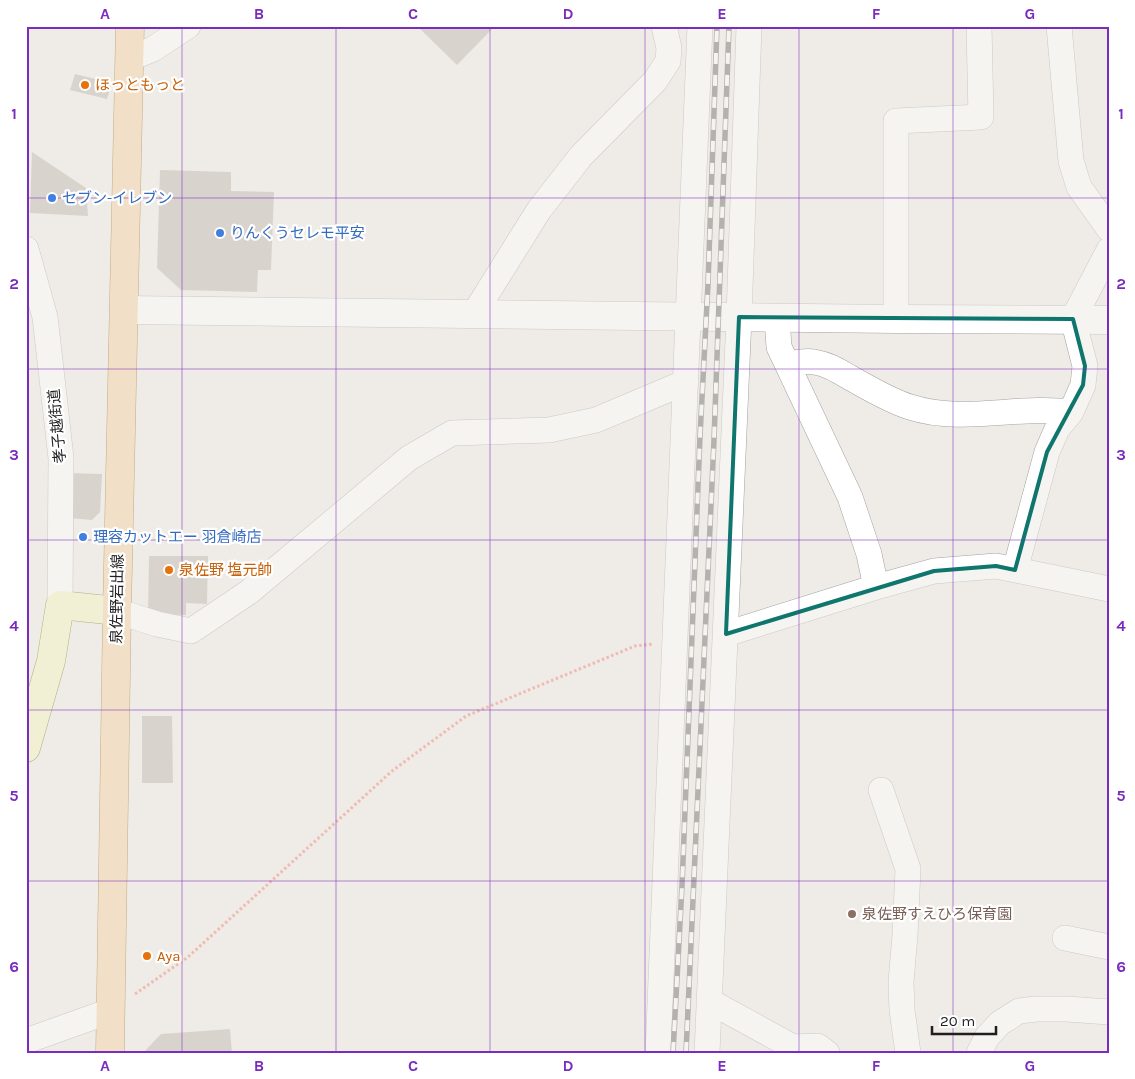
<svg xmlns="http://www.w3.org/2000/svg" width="1135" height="1079" font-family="Karla,'Noto Sans JP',sans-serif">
  <rect width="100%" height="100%" fill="#efebe6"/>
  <!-- building -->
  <path fill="#bfb7b2" d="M417 26H495L457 65Z
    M75 74 112 83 107 99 70 90Z
    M32 152 86 188 88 216 30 213Z
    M160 170 231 172V191L274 192 271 270H258L257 292 181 290 157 268Z
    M68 473 102 474 100 512 92 520 69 518Z
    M149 556H208L207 604 186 603V615L148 614Z
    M142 716H172L173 783H142Z
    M230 1029 232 1053H143L161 1034Z"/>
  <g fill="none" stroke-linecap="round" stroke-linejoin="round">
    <defs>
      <path id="minor" d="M1059 26 1071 161 1079 187 1109 229
        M129 59 153 49 188 26
        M26 249 45 317 61 458 60 605
        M474 314 539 210 581 156 655 81 668 61 669 48 664 26
        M777 318 779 347 850 497 869 554 876 587
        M896 319V121L981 117 979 26
        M787 364C795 363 805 360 814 362 827 364 837 370 849 377 869 388 888 400 910 407 963 424 1017 405 1071 412
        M1015 570 1047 452 1057 429 1071 412 1083 385 1085 366 1073 319 1109 250
        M117 611 157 624 191 631 249 592 409 458 452 433 549 430 596 420 686 382
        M726 634 876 587 934 571 996 566 1109 589
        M881 790 908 869 905 935 901 982 902 1010 908 1053
        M1065 938 1109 947
        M709 1001 793 1047 818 1046 827 1053
        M26 1041 110 1011
        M658 1053 700 26
        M707 1053 739 317 749 26
        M979 1053 987 1037 1000 1023 1019 1011 1036 1009H1067L1109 1012"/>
      <path id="tertiary" d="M124 310 896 319 1109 320"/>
      <path id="secondary" d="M26 748 51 661 60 605 117 611"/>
      <path id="primary" d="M110 1053 117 611 130 26"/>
    </defs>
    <!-- minor casing -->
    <use href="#minor" stroke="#a3a3a3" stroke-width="26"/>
    <!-- tertiary casing -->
    <use href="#tertiary" stroke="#a3a3a3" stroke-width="29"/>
    <!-- secondary casing -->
    <use href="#secondary" stroke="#656e0d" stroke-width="29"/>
    <!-- primary casing -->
    <use href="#primary" stroke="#8e600c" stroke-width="29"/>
    <!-- path -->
    <path stroke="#ef8176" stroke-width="3" stroke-dasharray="2.5 2.5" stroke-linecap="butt" d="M135 994 188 957 392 771 466 716 635 646 653 644"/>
    <!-- minor -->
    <use href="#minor" stroke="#fff" stroke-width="25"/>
    <!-- tertiary -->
    <use href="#tertiary" stroke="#fff" stroke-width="28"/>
    <!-- secondary -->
    <use href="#secondary" stroke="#f3f5be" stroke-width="28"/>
    <!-- primary -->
    <use href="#primary" stroke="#f5d1a5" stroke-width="28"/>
    <defs>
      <path id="rail" d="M673 1053 682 886 700 436 708 284 717 26
        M686 1053 714 440 729 26"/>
    </defs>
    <!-- rail casing -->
    <use href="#rail" stroke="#6d6d6d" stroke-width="5.5"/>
    <!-- rail -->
    <use href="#rail" stroke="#fff" stroke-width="4" stroke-dasharray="11" stroke-linecap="butt"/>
  </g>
  <!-- marked area -->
  <path d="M0 0H1135V1079H0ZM739 317 1073 319 1085 366 1083 385 1047 452 1015 570 996 566 934 571 726 634Z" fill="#efebe6" fill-opacity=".55" fill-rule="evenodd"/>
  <path fill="none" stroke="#0f766e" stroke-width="4" stroke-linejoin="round" d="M739 317 1073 319 1085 366 1083 385 1047 452 1015 570 996 566 934 571 726 634Z"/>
  <!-- grid -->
  <path fill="none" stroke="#7b2cbf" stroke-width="1" stroke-opacity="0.55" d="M182 26V1053M336 26V1053M490 26V1053M645 26V1053M799 26V1053M953 26V1053M26 198H1109M26 369H1109M26 540H1109M26 710H1109M26 881H1109"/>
  <!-- markers -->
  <g fill="#e8710a" stroke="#fff" stroke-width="2">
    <circle cx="85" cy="85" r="5"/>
    <circle cx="169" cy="570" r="5"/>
    <circle cx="147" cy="956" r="5"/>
  </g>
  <g fill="#3f7fe0" stroke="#fff" stroke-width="2">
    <circle cx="52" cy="198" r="5"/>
    <circle cx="220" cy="233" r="5"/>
    <circle cx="83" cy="537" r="5"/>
  </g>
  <circle fill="#8d6e63" stroke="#fff" stroke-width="2" cx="852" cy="914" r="5"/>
  <g text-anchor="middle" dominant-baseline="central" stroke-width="4.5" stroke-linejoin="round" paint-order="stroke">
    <!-- food labels -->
    <g font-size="15" fill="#c56008" stroke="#fff" text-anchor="start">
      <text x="95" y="85">ほっともっと</text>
      <text x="179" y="570">泉佐野 塩元帥</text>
      <text x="157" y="956">Aya</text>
    </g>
    <!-- shop labels -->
    <g font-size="15" fill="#366cbe" stroke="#fff" text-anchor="start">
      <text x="62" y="198">セブン-イレブン</text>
      <text x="230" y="233">りんくうセレモ平安</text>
      <text x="93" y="537">理容カットエー 羽倉崎店</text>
    </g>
    <!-- street labels -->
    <g font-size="15" fill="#1f1f1f" stroke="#fff">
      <text transform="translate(57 426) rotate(-95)">孝子越街道</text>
      <text transform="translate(117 599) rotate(-89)">泉佐野岩出線</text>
    </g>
    <!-- education labels -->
    <g font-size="15" fill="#785e54" stroke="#fff" text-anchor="start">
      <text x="862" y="914">泉佐野すえひろ保育園</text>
    </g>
  </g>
  <!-- border -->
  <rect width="1135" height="1079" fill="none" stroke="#ffffff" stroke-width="55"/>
  <!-- scale -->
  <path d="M932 1026v8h64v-8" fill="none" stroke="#1f1f1f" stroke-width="2.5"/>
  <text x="940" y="1026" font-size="15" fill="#1f1f1f" stroke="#ffffff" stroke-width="4" paint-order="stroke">20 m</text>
  <rect x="28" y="28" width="1080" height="1024" fill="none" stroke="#7b2cbf" stroke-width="2"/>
  <g font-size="16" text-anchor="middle" font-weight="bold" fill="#7b2cbf">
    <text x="105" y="19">A</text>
    <text x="259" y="19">B</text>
    <text x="413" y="19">C</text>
    <text x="568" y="19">D</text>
    <text x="722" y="19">E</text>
    <text x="876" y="19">F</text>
    <text x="1030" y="19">G</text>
    <text x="14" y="119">1</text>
    <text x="1121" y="119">1</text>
    <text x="14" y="289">2</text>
    <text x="1121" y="289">2</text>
    <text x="14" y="460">3</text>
    <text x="1121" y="460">3</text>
    <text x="14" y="631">4</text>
    <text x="1121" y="631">4</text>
    <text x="14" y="801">5</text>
    <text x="1121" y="801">5</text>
    <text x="14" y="972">6</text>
    <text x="1121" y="972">6</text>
    <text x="105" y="1071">A</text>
    <text x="259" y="1071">B</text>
    <text x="413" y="1071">C</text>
    <text x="568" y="1071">D</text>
    <text x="722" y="1071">E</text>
    <text x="876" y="1071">F</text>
    <text x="1030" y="1071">G</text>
  </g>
</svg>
